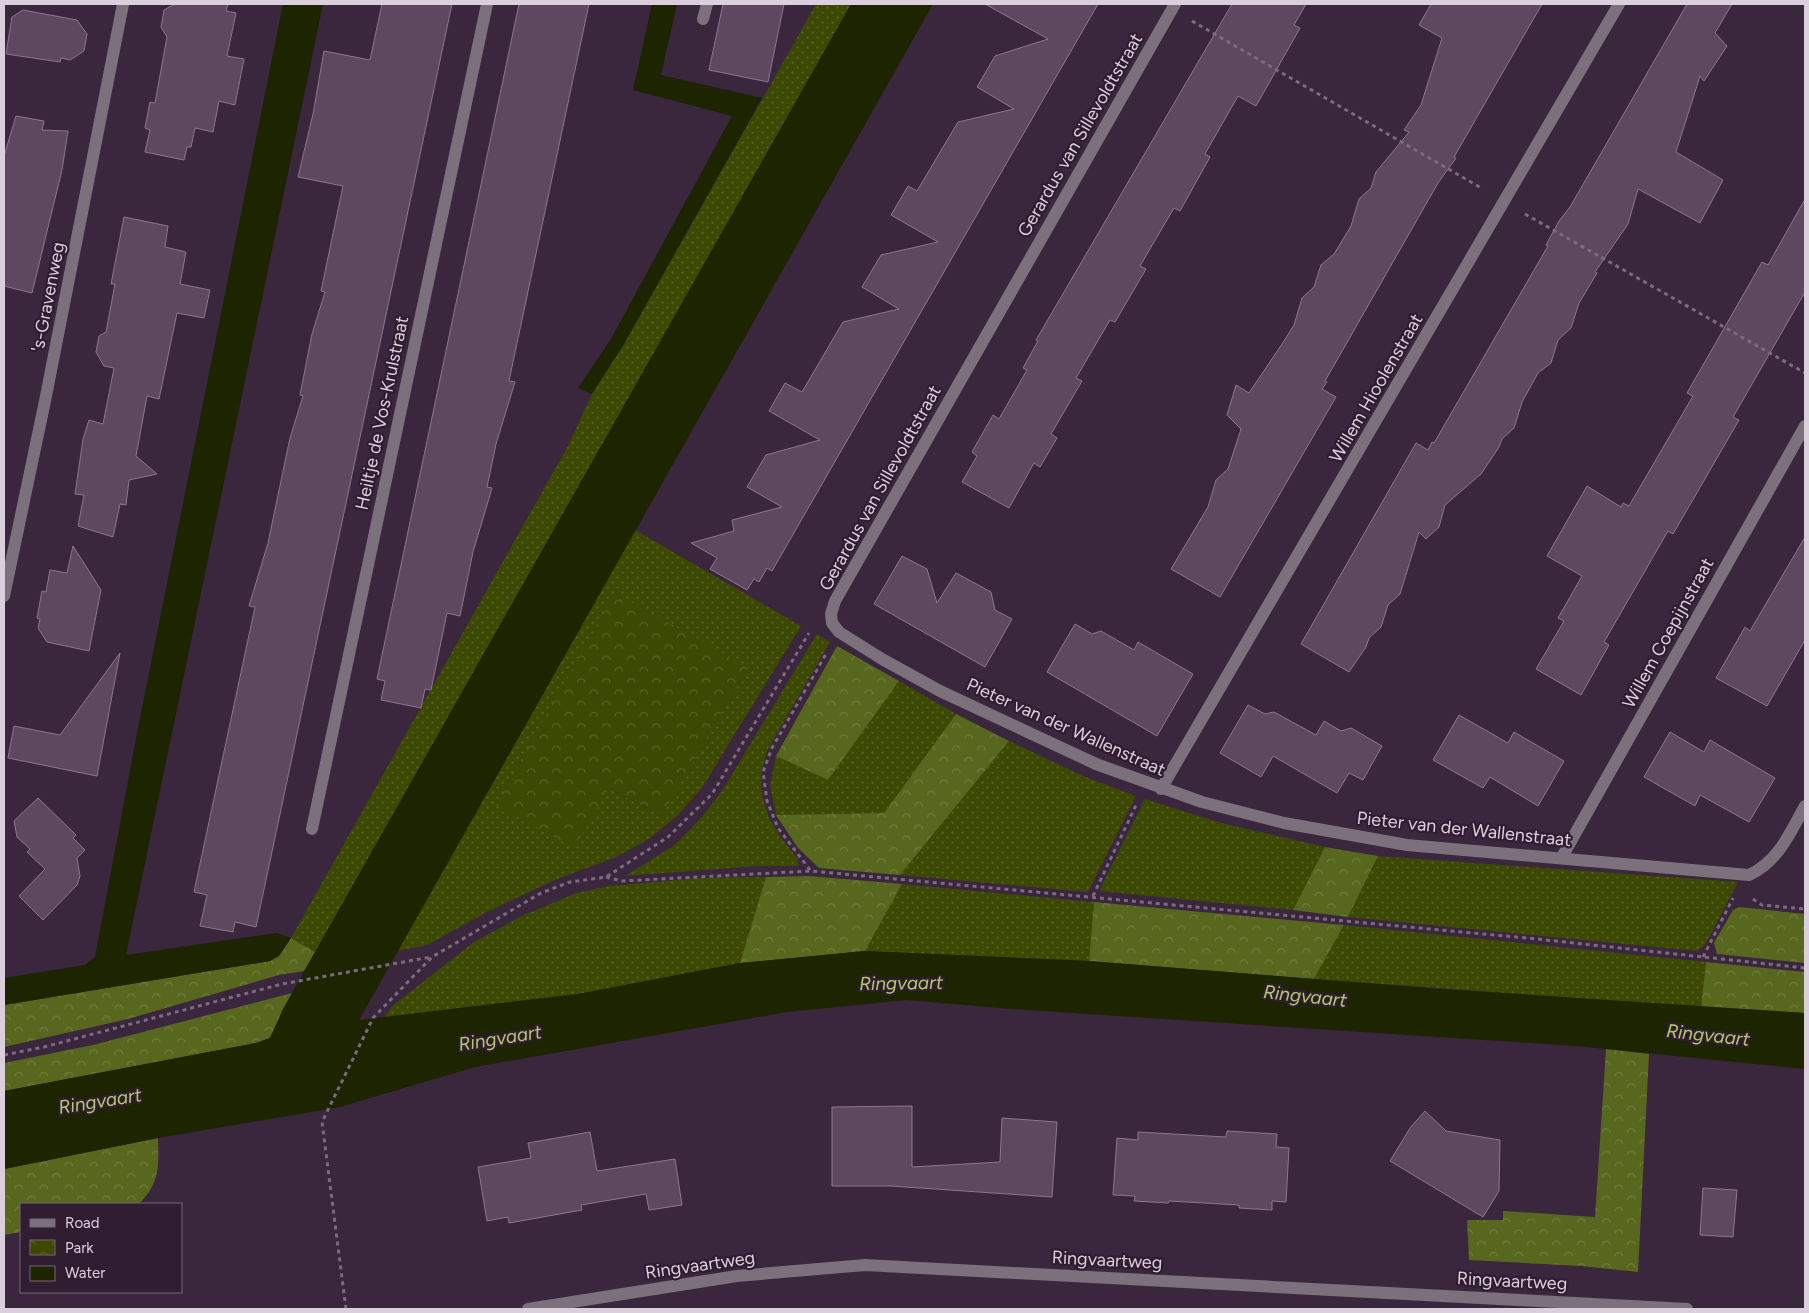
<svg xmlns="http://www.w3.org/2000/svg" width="1809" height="1313" font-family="Figtree,sans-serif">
  <defs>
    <pattern id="grass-dots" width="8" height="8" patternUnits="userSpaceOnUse" patternTransform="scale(1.25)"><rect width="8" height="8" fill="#3c4902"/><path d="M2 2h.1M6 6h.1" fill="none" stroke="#586226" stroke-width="1.8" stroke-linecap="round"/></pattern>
    <pattern id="forest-crowns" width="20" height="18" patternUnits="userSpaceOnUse" patternTransform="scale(1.25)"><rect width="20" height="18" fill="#57671d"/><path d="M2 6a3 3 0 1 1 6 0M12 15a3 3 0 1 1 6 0" fill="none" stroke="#6f7c3d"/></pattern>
    <pattern id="park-crowns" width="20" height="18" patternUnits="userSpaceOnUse" patternTransform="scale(1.25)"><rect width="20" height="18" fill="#3c4902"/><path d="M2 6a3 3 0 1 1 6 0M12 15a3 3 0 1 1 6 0" fill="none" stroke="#586226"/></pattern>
  </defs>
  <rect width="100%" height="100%" fill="#3a263d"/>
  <!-- grass -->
  <path fill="url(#grass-dots)" fill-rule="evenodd" d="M816 4H851L315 952 291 938 568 446 592 394 624 344Z
    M635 530 801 626 702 788 678 815 649 839 616 857 555 880 489 911 427 945 397 951ZM748 667 661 816 609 788Z
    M817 634 830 642 767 751 761 774 762 795 769 818 782 839 798 859V866H757L625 876 675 845 702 817 722 791Z
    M899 681 956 714 884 813 776 815 770 785 776 756 828 780Z
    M1009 741 1083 776 1136 796 1088 892 900 875Z
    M1145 799 1221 823 1325 847 1293 910 1099 891Z
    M1378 856 1738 882 1705 945 1697 951 1348 917Z
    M766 877 740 963 578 994 385 1017 391 1007 474 942 522 916 576 893 609 886 702 878Z
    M902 884 1094 902 1089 961 865 951Z
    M1344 925 1706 962 1701 1007 1314 979Z"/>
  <!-- forest -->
  <path fill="url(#forest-crowns)" d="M837 646 899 681 828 780 776 756Z
    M956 714 1009 741 900 875 819 868 798 848 776 815 884 813Z
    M1325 847 1378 856 1348 917 1293 910Z
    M809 876 902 884 865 951 740 963 766 877Z
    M1094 902 1344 925 1314 979 1089 961Z
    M1739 907 1805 914V963L1717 954 1714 943 1733 910Z
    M291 938 315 952 304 971 279 975 128 1019 4 1047V1005L270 961 279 956Z
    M1706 962 1805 972V1013L1701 1007Z
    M292 993 270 1038 256 1043 4 1091V1063L93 1045Z
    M1606 1049 1649 1054 1638 1272 1581 1266 1469 1260 1467 1220H1503V1211L1595 1217Z
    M158 1138C159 1166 160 1183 139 1204H21V1232L4 1235V1169Z"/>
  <!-- park -->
  <path fill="url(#park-crowns)" d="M615 593 748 667 662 816 609 788 574 848 496 805Z"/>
  <!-- water -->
  <path fill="#1c2400" d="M283 4H323L126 955 277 933 291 938 279 956 270 961 4 1005V978L85 965 95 957 137 733Z
    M652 4H677L661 75 762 98 624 344 592 394 578 388 611 339 732 116 633 90Z
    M851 4H933L359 1020 578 994 740 963 865 951 1089 961 1441 989 1805 1013V1069L1576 1046 1011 1009 906 1000 787 1012 475 1067 340 1107 158 1138 4 1169V1091L256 1043 270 1038 283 1009Z"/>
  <!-- building -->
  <path fill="#5e4860" stroke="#8e7690" d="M175 4H228L226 11 236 13 227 56 244 59 235 105 219 101 213 132 195 128 191 147H187L184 160 145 152 150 130 145 128 150 102 155 103 167 37 161 27 164 10Z
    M382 4H452L256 927 235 922 233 932 200 926 207 895 194 892 255 607 249 606 268 543 290 438 303 396 300 395 312 334 325 292 321 291 343 186 298 177 313 114 324 51 370 60Z
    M519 4H589L509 381 515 382 496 444 487 487 492 488 473 552 460 616 447 613 431 690 425 689 421 708 381 700 385 681 377 679Z
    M723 4H784L768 82 709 70Z
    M985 4H1098L772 571 767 568 759 582 754 579 747 590 710 569 717 558 691 543 734 531 732 520 782 507 747 487 766 455 820 440 769 411 785 383 802 392 843 322 899 309 862 287 881 255 938 242 891 215 908 186 917 191 958 122 1014 109 977 87 995 56 1048 39Z
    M1232 4H1306L1294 25 1300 28 1256 106 1238 96 1205 154 1210 157 1180 211 1174 208 1140 266 1146 269 1115 322 1110 320 1076 378 1082 381 1051 434 1057 438 1040 467 1034 463 1009 508 962 482 977 456 972 452 993 415 999 419 1027 370 1023 368 1038 341 1036 340Z
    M1431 4H1542L1454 157 1456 158 1438 183 1325 381 1327 382 1322 389 1336 397 1220 597 1171 569 1208 507 1216 480 1228 469 1241 429 1227 415 1236 385 1249 393 1284 341 1294 325 1302 298 1314 287 1321 265 1334 254 1351 226 1359 199 1371 188 1376 172 1409 132 1404 130 1421 105 1442 38 1419 25Z
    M1687 4H1732L1715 33 1727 46 1704 81 1700 76 1676 152 1723 180 1700 223 1638 189 1628 224 1595 272 1597 273 1579 303 1571 328 1558 340 1551 363 1538 373 1522 402 1514 428 1502 439 1499 447 1481 474 1445 505 1439 527 1426 539 1419 532 1400 594 1388 605 1381 627 1369 638 1366 647 1349 672 1301 644 1416 443 1428 450 1432 442 1434 443 1548 246 1546 245 1559 221 1570 207Z
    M23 10 77 20 87 34 84 51 70 60 61 58 60 62 6 54 12 17Z
    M16 116 44 121 42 130 68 131 62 170 32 293 4 286V156Z
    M1805 199V292L1733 417 1739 420 1702 484 1673 534 1668 531 1604 642 1609 645 1581 695 1536 669 1564 621 1558 618 1582 576 1547 556 1587 486 1621 507 1623 503 1629 506 1693 396 1687 393 1762 262 1768 265Z
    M124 217 168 226 165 247 186 252 180 284 210 290 204 318 177 313 159 399 147 396 136 456 157 474 129 480 126 505 120 504 113 537 78 526 84 495 75 494 83 439 89 420 103 424 114 368 104 366 96 352 99 336 106 332 115 284H111Z
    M1805 537V640L1767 706 1716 678 1745 627 1750 631Z
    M73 546 101 590 89 651 47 642 38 628 40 619 37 618 42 591 46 592 50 570 67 573Z
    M902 556 927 569 937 603 956 573 991 592 995 610 1012 619 985 667 874 604Z
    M1075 624 1092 634 1101 631 1134 650 1138 642 1193 674 1157 736 1047 672Z
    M120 653 97 776 8 758 14 726 60 735Z
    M1248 705 1265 714 1274 712 1316 735 1324 721 1341 731 1351 728 1382 746 1363 780 1349 773 1337 793 1273 756 1261 777 1220 753Z
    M1459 715 1508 743 1514 732 1564 761 1538 806 1490 777 1483 788 1433 760Z
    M1670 732 1704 752 1710 740 1775 778 1749 822 1700 795 1695 806 1644 777Z
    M38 798 76 835 73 838 85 850 77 858 80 876 77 885 43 920 19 896 45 869 27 852 30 849 17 837 14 821Z
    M912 1106V1167L1000 1162 1002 1118 1057 1122 1052 1197 891 1186H832V1107Z
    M1425 1111 1446 1131 1500 1140 1499 1191 1483 1217 1390 1161 1410 1128Z
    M1227 1131 1277 1134 1276 1147 1289 1148 1286 1202 1272 1201V1210L1239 1208V1205L1169 1201 1168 1203 1134 1201 1135 1196 1113 1195 1117 1138 1138 1140V1132L1226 1137Z
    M590 1132 597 1171 675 1159 682 1205 649 1210 646 1194 581 1205 582 1210 509 1223 508 1217 487 1221 478 1167 531 1158 528 1143Z
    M1703 1188 1737 1190 1733 1237 1700 1235Z"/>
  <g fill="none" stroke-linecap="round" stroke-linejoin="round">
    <!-- path -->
    <path stroke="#7c6b7e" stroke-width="3" stroke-dasharray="4 4" stroke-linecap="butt" d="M1192 21 1483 189
      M1525 214 1805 373
      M810 870 778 828 767 801 763 772 772 748 826 654
      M606 877 622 881 811 871 1537 939 1805 968
      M1093 896 1137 803
      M1753 899 1762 905 1805 909
      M1703 957 1733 898
      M4 1055 44 1047 282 984 431 957
      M346 1309 322 1122 373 1018 432 957 541 893 570 882 606 877 668 837 712 794 809 633"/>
    <!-- minor -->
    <path stroke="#7b707c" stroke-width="12" d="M1175 4 835 601 831 614 832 623 839 632 882 659 940 691 1096 764 1202 802 1284 823 1407 845 1749 875C1778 862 1790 833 1805 806
      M703 19 707 4
      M4 596 45 401 123 4
      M1161 789 1619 4
      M312 829 487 4
      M1562 857 1805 426
      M528 1309 737 1276 865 1265 1687 1309"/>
  </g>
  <g text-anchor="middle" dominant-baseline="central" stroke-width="4.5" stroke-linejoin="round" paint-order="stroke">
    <!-- street labels -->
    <g font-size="18" fill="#dccfdd" stroke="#301d32">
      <text transform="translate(1080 135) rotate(-60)">Gerardus van Sillevoldtstraat</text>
      <text transform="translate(48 297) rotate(-79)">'s-Gravenweg</text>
      <text transform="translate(1376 388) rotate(-60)">Willem Hioolenstraat</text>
      <text transform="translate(382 413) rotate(-78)">Heiltje de Vos-Krulstraat</text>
      <text transform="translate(880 488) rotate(-61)">Gerardus van Sillevoldtstraat</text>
      <text transform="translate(1668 633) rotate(-61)">Willem Coepijnstraat</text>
      <text transform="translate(1066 727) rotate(24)">Pieter van der Wallenstraat</text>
      <text transform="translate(1464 829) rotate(6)">Pieter van der Wallenstraat</text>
      <text transform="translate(1107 1260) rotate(3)">Ringvaartweg</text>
      <text transform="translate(700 1265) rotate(-8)">Ringvaartweg</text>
      <text transform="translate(1512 1281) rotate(3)">Ringvaartweg</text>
    </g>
    <!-- water labels -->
    <g font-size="19" font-style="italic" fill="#b3cb67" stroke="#301d32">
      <text transform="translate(901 983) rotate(-1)">Ringvaart</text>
      <text transform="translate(1305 996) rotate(6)">Ringvaart</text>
      <text transform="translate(1708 1035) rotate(6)">Ringvaart</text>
      <text transform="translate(500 1038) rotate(-9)">Ringvaart</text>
      <text transform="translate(100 1101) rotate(-9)">Ringvaart</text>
    </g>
  </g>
  <!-- border -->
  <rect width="1809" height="1313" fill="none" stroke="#dccfdd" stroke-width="10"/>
  <!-- legend -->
  <rect x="20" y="1203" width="162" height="90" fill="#301d32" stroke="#756476"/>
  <rect x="30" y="1219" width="25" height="8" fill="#7b707c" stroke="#756476"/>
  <text x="65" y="1228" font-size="15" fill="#dccfdd">Road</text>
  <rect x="30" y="1240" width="25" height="15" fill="url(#park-crowns)" stroke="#756476"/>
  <text x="65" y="1253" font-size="15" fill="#dccfdd">Park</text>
  <rect x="30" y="1266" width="25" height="15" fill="#1c2400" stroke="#756476"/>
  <text x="65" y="1278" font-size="15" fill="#dccfdd">Water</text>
</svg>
